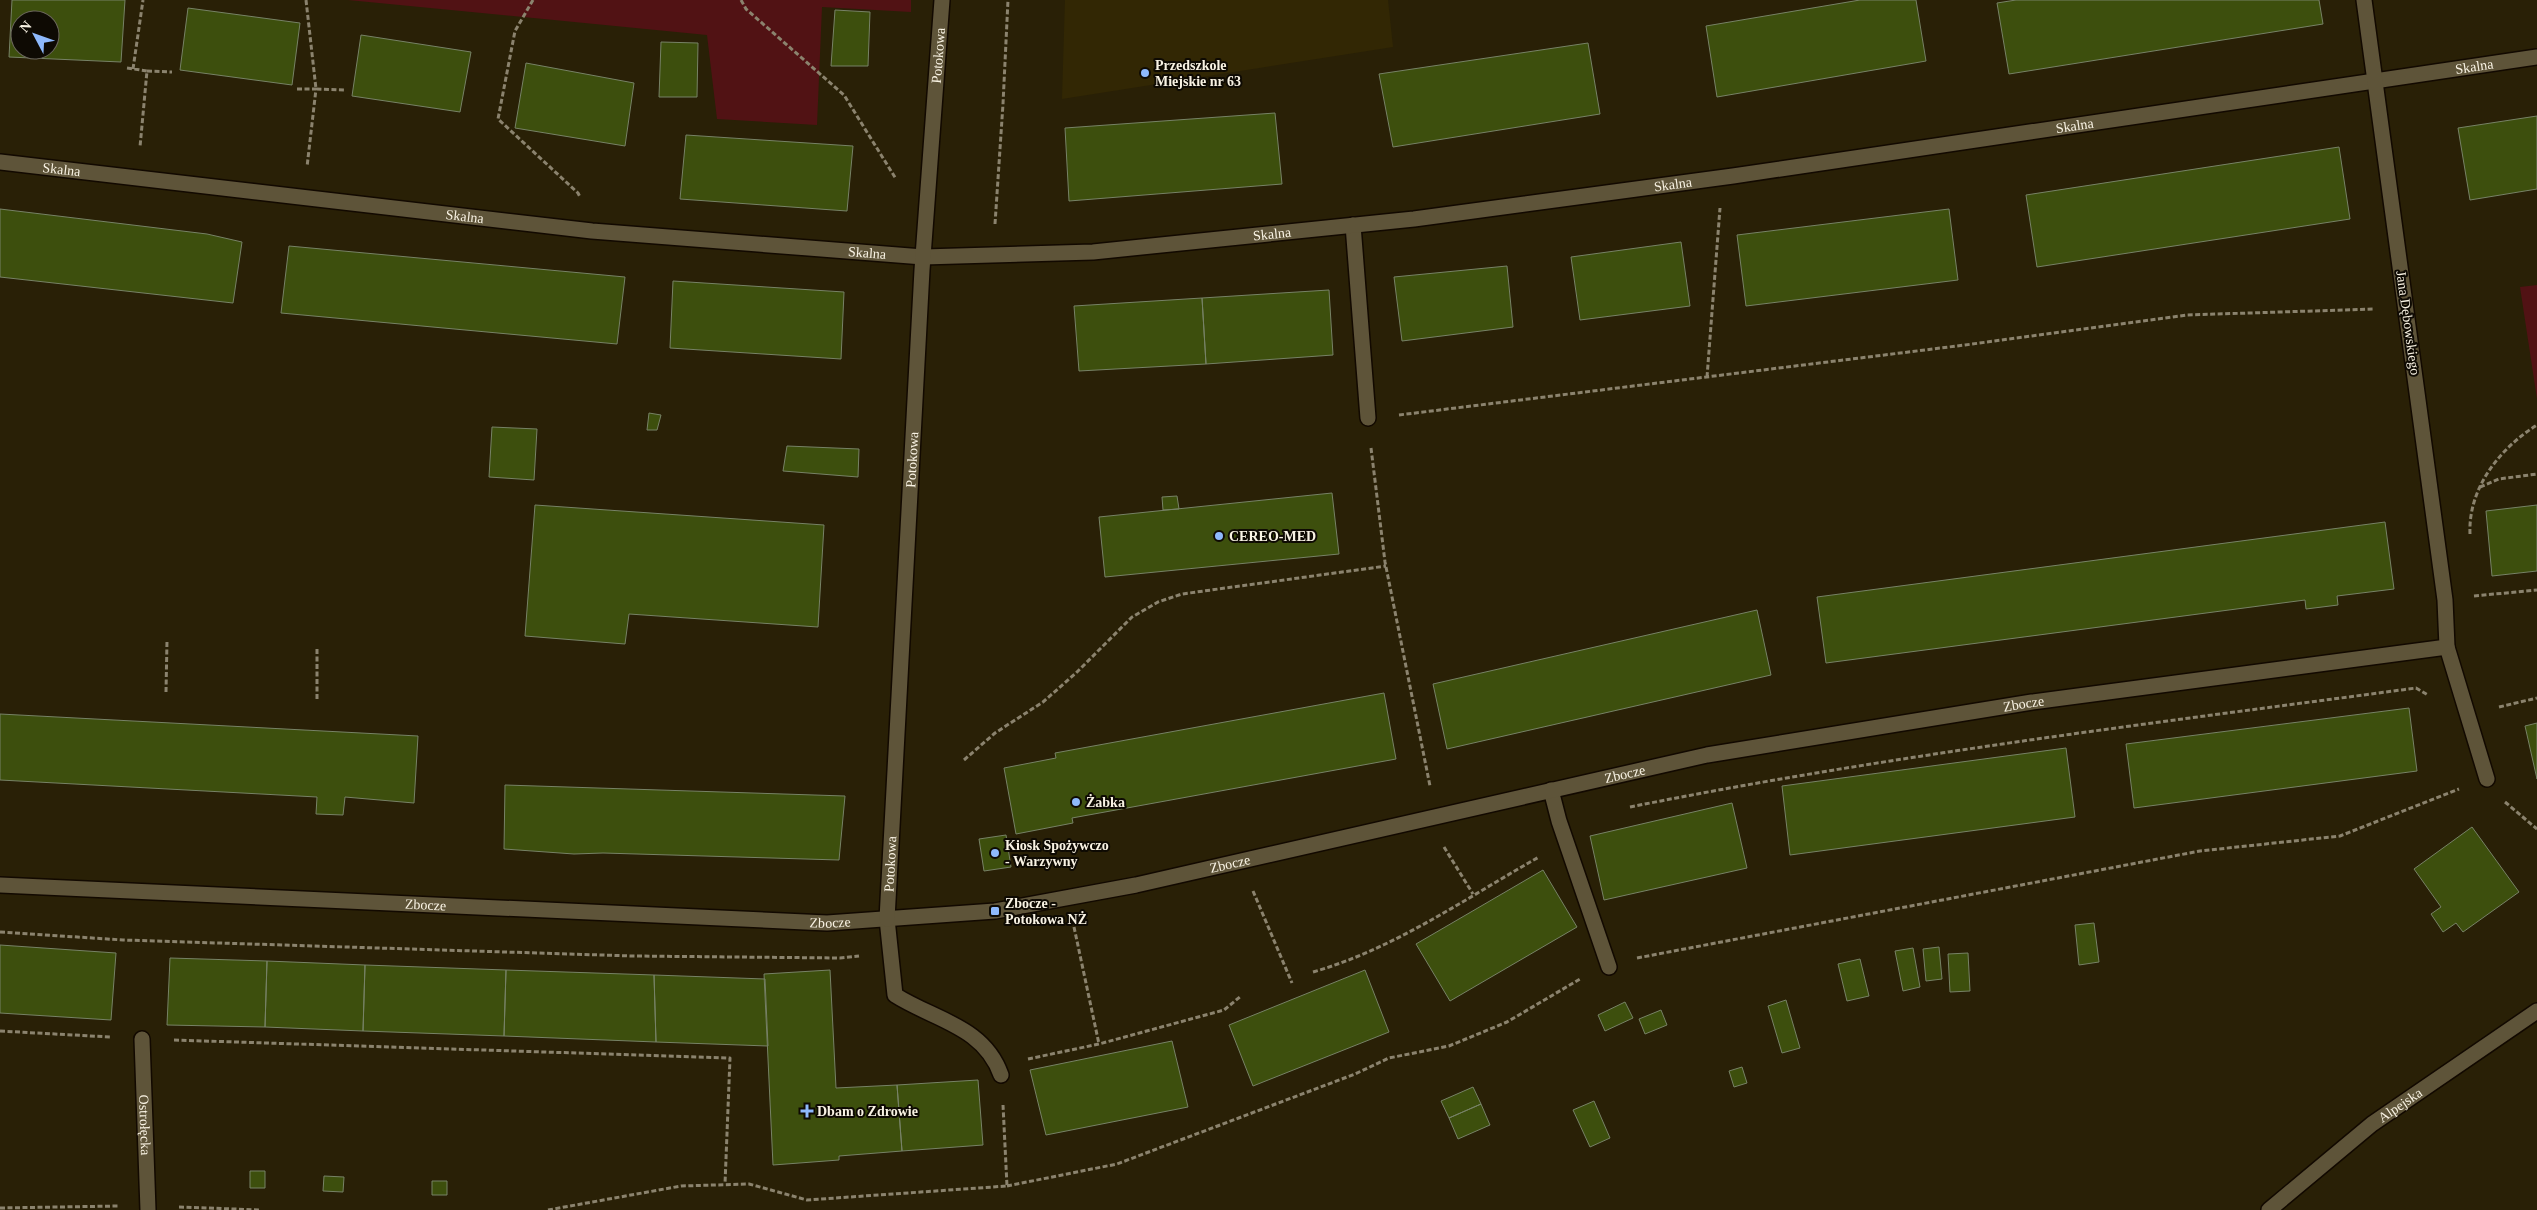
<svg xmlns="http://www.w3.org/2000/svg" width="2537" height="1210" font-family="Georgia,serif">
  <rect width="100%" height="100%" fill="#292006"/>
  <!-- built -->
  <path fill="#322704" d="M1065 0H1388L1393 47 1062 99Z"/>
  <!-- green -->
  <path fill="#511214" d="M348 0H911V12L822 7 817 125 717 119 707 35Z
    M2537 285V399L2520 287Z"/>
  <!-- building -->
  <path fill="#3d4f0d" stroke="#778266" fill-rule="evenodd" d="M12 0H125L121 62 9 57ZM20 20H50V50H20Z
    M1860 0H1916L1926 61 1717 97 1706 26Z
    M2016 0H2319L2323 24 2009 74 1997 3Z
    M188 8 300 23 292 85 180 70Z
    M835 10 870 12 868 66H831Z
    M361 35 471 52 460 112 352 96Z
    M661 42 698 43 697 97H659Z
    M1588 43 1600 114 1393 147 1379 74Z
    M526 63 634 83 625 146 515 128Z
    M1275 113 1282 184 1069 201 1065 128Z
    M2537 116V189L2470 200 2458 128Z
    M686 135 853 146 847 211 680 199Z
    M2339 147 2350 219 2037 267 2026 195Z
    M0 209 207 234 242 242 233 303 0 277Z
    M1949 209 1958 280 1746 306 1737 235Z
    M1681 242 1690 306 1580 320 1571 257Z
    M289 246 625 277 617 344 281 313Z
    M1507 266 1513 327 1402 341 1394 277Z
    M673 281 844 292 841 359 670 348Z
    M1329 290 1333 355 1206 364 1202 298Z
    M1202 298 1206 364 1079 371 1074 306Z
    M649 413 661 415 657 430H647Z
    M492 427 537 429 534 480 489 477Z
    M787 446 859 449 858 477 783 471Z
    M1332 493 1339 554 1105 577 1099 517Z
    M1177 496 1179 509 1163 510 1162 497Z
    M535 505 824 525 818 627 629 614 625 644 525 636Z
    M2537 505V571L2492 576 2486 511Z
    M2385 522 2394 589 2337 596 2338 605 2306 609 2305 600 1826 663 1817 597Z
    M1757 610 1771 675 1447 749 1433 684Z
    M1384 693 1396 759 1072 818 1073 823 1016 834 1004 768 1056 758 1055 753Z
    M2409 708 2417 771 2134 808 2126 744Z
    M0 714 418 736 414 803 345 797 343 815 316 814 317 797 0 780Z
    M2537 723V779L2525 726Z
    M2066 748 2075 817 1790 855 1782 786Z
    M505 785 845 796 839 860 603 853 574 854 504 849Z
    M1732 803 1747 868 1604 900 1590 836Z
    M2472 827 2519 892 2463 932 2456 923 2443 932 2431 914 2441 907 2414 869Z
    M1006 835 1011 867 984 871 979 839Z
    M1543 870 1577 927 1450 1001 1416 944Z
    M2094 923 2099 962 2079 965 2075 925Z
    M0 945 116 953 111 1020 0 1013Z
    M1939 947 1942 979 1926 981 1923 949Z
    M1913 948 1920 987 1903 991 1895 951Z
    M1968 953 1970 991 1950 992 1948 954Z
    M170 958 267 961 265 1027 167 1025Z
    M1860 959 1869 996 1847 1001 1838 964Z
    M267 961 365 965 363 1031 265 1027Z
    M365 965 506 970 504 1036 363 1031Z
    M506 970 654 975 656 1042 504 1036Z
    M830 970 836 1088 897 1085 902 1151 839 1156V1160L773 1165 764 974Z
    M1365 970 1389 1032 1253 1086 1229 1025Z
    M654 975 765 979 768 1046 656 1042Z
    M1786 1000 1800 1048 1782 1053 1768 1006Z
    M1625 1002 1633 1018 1605 1031 1598 1015Z
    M1661 1010 1667 1025 1645 1034 1639 1019Z
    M1172 1041 1188 1107 1046 1135 1030 1070Z
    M1742 1067 1747 1083 1734 1087 1729 1071Z
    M978 1080 983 1145 902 1151 897 1085Z
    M1473 1087 1481 1104 1449 1118 1441 1101Z
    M1594 1101 1610 1138 1590 1147 1573 1110Z
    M1481 1104 1490 1125 1458 1139 1449 1118Z
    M250 1171H265V1188H250Z
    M324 1176 344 1177 343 1192 323 1191Z
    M432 1181H447V1195H432Z"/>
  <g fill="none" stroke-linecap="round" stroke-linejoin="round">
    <defs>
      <path id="lane" d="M1353 225 1368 418
        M2447 647 2487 779
        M1551 790 1559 821 1609 967
        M887 919 895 995C934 1020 984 1026 1001 1075"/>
      <g id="street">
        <path id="s1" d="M0 162 592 231 923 257 1093 252 1414 219 1733 176 2537 57"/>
        <path id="s2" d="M0 885 827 923 995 911 1136 885 1707 755 2032 702 2447 647 2445 600 2364 0"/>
        <path id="s3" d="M887 919 922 270 942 0"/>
        <path id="s4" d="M142 1039 148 1210"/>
        <path id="s5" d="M2269 1210 2372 1124 2537 1011"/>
      </g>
    </defs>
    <!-- lane casing -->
    <use href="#lane" stroke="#120900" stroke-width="18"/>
    <!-- street casing -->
    <use href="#street" stroke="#120900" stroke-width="18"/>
    <!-- path -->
    <path stroke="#8b836e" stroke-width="3" stroke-dasharray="5 2.5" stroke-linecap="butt" d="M306 0 316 89 345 90
      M533 0 515 31 498 119 578 193 580 197
      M741 0 746 9 844 95 896 179
      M127 68 147 71 140 147
      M133 69 143 0
      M147 71 172 72
      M297 89H316L307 167
      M995 224 1003 104 1008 0
      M1707 377 1720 208
      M1399 415 1965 345 2187 315 2374 309
      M1371 448 1385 562 1430 786
      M2480 487 2499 479 2537 474
      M2470 534C2468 488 2500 448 2537 425
      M2474 596 2537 590
      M166 692 167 641
      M317 699V648
      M2499 707 2537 698
      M964 760 995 733 1043 702 1076 673 1132 617 1158 602 1182 594 1386 566
      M2505 802 2537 829
      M1630 807C1890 755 2154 723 2416 688L2428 695
      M1444 847 1473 894
      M1253 891 1292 983
      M1074 927 1099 1044
      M0 932 123 940 633 956 840 958 859 956
      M1637 958 2200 851 2340 836 2459 789
      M1313 972C1394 949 1466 898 1539 857
      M0 1031 110 1037
      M174 1040 730 1058 725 1184
      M1028 1059 1099 1044 1224 1010 1241 996
      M1007 1186 1117 1164 1355 1074 1389 1058 1449 1046 1507 1022 1580 979
      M179 1207 261 1210
      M0 1208 118 1206
      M548 1210 681 1186 749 1184 807 1200 1007 1186 1003 1105"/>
    <!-- lane -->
    <use href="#lane" stroke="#5e5439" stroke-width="15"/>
    <!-- street -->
    <use href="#street" stroke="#5e5439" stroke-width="15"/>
  </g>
  <!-- markers -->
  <g fill="#8eb9fc" stroke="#0e0a03" stroke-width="2">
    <circle cx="1145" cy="73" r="5"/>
    <circle cx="1219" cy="536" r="5"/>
    <circle cx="1076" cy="802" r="5"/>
    <circle cx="995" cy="853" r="5"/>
    <rect x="990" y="906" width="10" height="10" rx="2.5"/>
    <path d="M804.5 1103.5h5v5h5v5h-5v5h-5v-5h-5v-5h5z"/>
  </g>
  <g text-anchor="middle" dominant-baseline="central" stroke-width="4" stroke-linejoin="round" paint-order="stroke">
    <!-- street labels -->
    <g font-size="14" fill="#f9f3e4" stroke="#0e0a03">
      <text stroke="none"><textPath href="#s3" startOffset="865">Potokowa</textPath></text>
      <text stroke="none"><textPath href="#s1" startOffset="2492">Skalna</textPath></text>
      <text stroke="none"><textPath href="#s1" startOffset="2088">Skalna</textPath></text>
      <text stroke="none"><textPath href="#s1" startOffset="62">Skalna</textPath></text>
      <text stroke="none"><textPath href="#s1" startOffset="1682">Skalna</textPath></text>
      <text stroke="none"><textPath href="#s1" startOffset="468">Skalna</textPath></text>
      <text stroke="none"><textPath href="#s1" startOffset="1278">Skalna</textPath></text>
      <text stroke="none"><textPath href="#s1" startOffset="872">Skalna</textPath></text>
      <text transform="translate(2408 323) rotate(82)">Jana Dębowskiego</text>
      <text stroke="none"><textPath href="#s3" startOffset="460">Potokowa</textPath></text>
      <text stroke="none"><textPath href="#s2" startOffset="2046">Zbocze</textPath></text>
      <text stroke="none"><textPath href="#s2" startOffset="1641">Zbocze</textPath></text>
      <text stroke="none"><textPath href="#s3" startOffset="55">Potokowa</textPath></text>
      <text stroke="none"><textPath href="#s2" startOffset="1236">Zbocze</textPath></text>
      <text stroke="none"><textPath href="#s2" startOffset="426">Zbocze</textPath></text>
      <text stroke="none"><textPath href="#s2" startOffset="831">Zbocze</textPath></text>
      <text stroke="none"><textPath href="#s5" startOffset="168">Alpejska</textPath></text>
      <text stroke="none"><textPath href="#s4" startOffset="86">Ostrołęcka</textPath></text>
    </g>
    <!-- poi labels -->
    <g font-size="14" font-weight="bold" fill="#f9f3e4" stroke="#0e0a03" text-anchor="start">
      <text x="1155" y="65">Przedszkole<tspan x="1155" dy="16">Miejskie nr 63</tspan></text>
      <text x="1229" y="536">CEREO-MED</text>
      <text x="1086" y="802">Żabka</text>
      <text x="1005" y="845">Kiosk Spożywczo<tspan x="1005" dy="16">- Warzywny</tspan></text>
      <text x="1005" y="903">Zbocze -<tspan x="1005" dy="16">Potokowa NŻ</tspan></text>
      <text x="817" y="1111">Dbam o Zdrowie</text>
    </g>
  </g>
  <!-- north arrow -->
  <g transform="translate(35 35) rotate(311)"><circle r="24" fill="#0e0a03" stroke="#6c675d"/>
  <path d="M0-4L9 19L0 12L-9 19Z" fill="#8eb9fc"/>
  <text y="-8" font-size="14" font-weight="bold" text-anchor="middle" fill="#f9f3e4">N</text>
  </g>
</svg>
